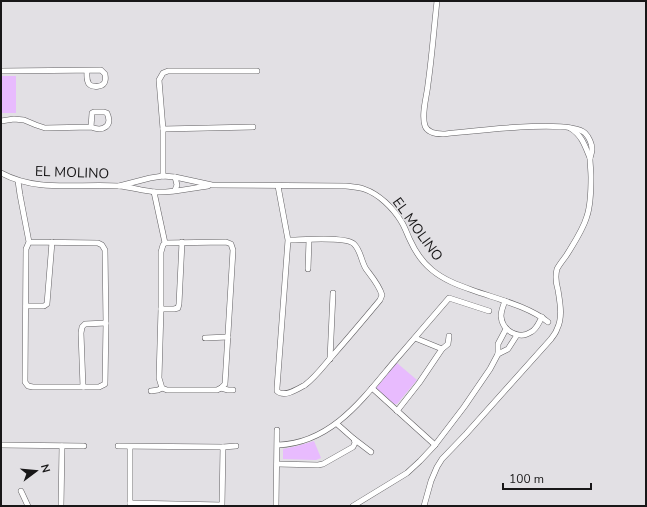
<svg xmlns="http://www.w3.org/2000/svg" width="647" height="507" viewBox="0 0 647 507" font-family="'Nunito Sans',sans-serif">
<rect width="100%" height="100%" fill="#e2e0e4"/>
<g fill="#e8bbfe">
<rect x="1" y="76" width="15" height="37"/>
<polygon points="397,363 417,380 397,404 394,404 376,388"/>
<polygon points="314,441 321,458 316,460 283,459 283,449 297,446"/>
</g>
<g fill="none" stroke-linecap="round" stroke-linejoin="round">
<defs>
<g id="minor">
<path d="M 1,71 L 101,70 L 105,74 C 105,76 106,78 105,81 C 104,87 93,88 89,84 C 86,80 87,75 87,71"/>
<path d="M 1,121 L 14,119 L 24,120 L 36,125 L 45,128 L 91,127 C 103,132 113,126 107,113 L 104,112 L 94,112 L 92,113 L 91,127"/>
<path d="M 570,128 C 582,135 585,146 590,158"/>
<polyline points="163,129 253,127"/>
<path d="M 1,173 C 38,193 79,183 119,186 C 131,187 143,191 156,192 C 173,193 191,188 208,186"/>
<polyline points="163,176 163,129 159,80 163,73 168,71 257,71"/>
<polyline points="18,181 20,195 29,242 26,249 25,382 28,386 33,387 99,387 105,384 106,323 105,250 102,245 98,243 29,242"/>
<path d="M 119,186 L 150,178 L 163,176 L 175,177 L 212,185 L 346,186 C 352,187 359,187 364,189 C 379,194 393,208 401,221 C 405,227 407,234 410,240 C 415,251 422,262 432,270 C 444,280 458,285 472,290 C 497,299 528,306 548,322"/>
<path d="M 278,186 L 288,240 L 277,388 L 277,391 C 284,398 298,389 305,385 C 316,377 325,364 334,354 C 350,336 365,318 380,300 L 382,295 C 379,285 372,277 366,269 C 361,261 361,251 354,244 C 346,236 301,240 288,240"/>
<polyline points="175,190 177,185 175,177"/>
<polyline points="154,192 165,243 163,245 161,252 161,309 159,378 162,388 167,390 217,390 221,388 225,384 233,250 231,244 226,242 165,243"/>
<polyline points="308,269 309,240"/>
<path d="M 505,301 C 503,306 501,311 501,316 C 502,331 519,340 531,332 C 537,329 539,322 542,317"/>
<polyline points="26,306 44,306 47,304 52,242"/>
<polyline points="161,309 174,309 178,308 179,304 182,242"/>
<polyline points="205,338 228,337"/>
<polyline points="442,349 448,344 449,336"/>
<polyline points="498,354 508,349 517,335"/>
<polyline points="330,359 333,293"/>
<polyline points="83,387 81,333 82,327 85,324 106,323"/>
<polyline points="221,388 228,390 233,390"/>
<polyline points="372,388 435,445"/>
<polyline points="151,391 158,390 162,388"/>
<polyline points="397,411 419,383 442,349 415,338"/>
<polyline points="354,439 371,452"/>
<polyline points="1,445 84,446"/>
<path d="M 278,445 C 331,443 362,400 393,363 C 412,341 430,320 449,298 L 489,311"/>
<polyline points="118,446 223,447 236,446"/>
<polyline points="277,464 318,465 323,464 353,447 355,443 354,439 337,424"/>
<polyline points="21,491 28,506"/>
<polyline points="130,503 222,505 223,447"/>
<polyline points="130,505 130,447"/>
<polyline points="61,506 62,446"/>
<polyline points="276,506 277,430"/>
<polyline points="353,506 407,473 420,461 435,445 464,407 490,369 498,354 498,344 506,329"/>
<path d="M 424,506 L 431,481 L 437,467 L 442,459 L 466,434 L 551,339 C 553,336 556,333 557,329 C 563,317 560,303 558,290 C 556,283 555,276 557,269 C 559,265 563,260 566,256 C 574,243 583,230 587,216 C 591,204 591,189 591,177 C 591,171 590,164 590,158 C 591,155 592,152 592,149 C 592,144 589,137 585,133 C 570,118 467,132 443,134 C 436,134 428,133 425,126 C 421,114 427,96 428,84 C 432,56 434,28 437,1"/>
</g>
</defs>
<use href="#minor" stroke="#626063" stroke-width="6"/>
<use href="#minor" stroke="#fff" stroke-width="5"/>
</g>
<g text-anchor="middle" stroke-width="3" stroke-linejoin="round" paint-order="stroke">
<g font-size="14" fill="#181718" stroke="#e2e0e4">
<text transform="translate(72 172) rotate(2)" y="5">EL MOLINO</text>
<text transform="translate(418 229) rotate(54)" y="5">EL MOLINO</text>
</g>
</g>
<rect width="647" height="507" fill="none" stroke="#181718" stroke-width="4"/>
<g transform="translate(36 471) rotate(74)" stroke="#e2e0e4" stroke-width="3" paint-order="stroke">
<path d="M0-3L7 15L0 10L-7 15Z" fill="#181718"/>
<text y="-6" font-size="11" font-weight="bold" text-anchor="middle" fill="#181718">N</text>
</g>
<path d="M503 483v6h88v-6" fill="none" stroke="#181718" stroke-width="2"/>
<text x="509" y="483" font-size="12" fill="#181718" stroke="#e2e0e4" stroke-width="3" paint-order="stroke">100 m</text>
</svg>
